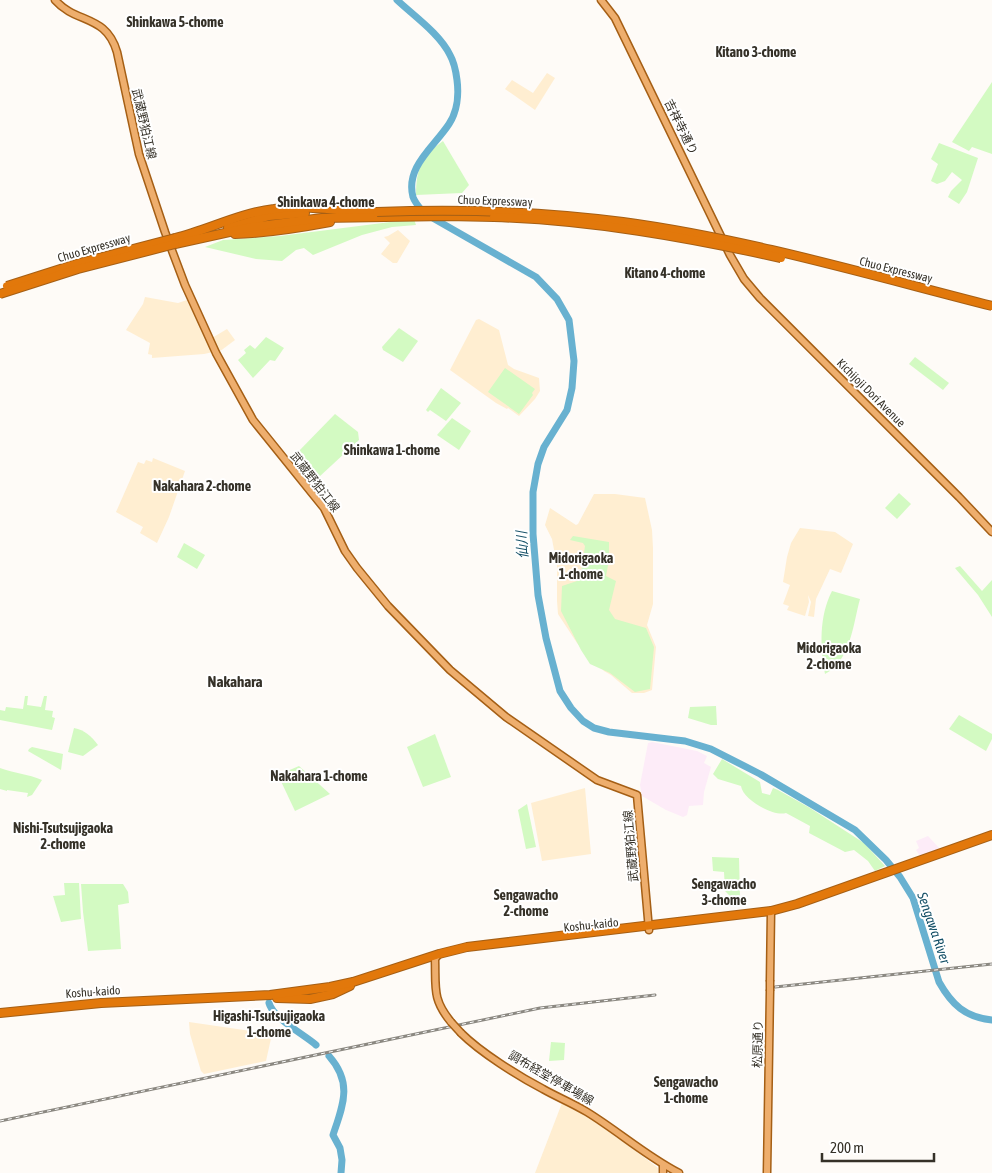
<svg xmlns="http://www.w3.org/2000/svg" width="992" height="1173" viewBox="0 0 992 1173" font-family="'Asap Condensed','Noto Sans JP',sans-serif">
<rect width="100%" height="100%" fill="#fefbf7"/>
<g fill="#fdecf8">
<polygon points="652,742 697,751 707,756 704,763 711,767 704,792 703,805 689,806 687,815 683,817 666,810 642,796 640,785 648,743"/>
<polygon points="928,836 941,850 920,856 916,850 919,848 916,841"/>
</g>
<g fill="#ffeed1">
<polygon points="547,73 555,78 535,110 505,89 512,80 533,93"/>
<polygon points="398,230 410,241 397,263 393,263 381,254 390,243 384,237 388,236"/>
<polygon points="145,297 178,303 187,300 213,352 204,354 152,358 152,355 148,354 150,343 126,330 143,304"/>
<polygon points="479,319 499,330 508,365 514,369 539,378 540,391 535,399 519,416 508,408 507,409 496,403 450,370 476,320"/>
<polygon points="227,329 235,340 219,352 212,338"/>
<polygon points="153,458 185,471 169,517 157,543 140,533 143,527 116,512 138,462 144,464 146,460 152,462"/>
<polygon points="594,494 615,494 645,498 652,530 653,548 653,604 647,625 656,647 652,690 644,693 632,693 611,675 604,671 577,643 558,614 557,601 557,566 552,539 545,525 550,508 576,525 578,524"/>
<polygon points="800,528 835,532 853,544 841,573 830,569 816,599 814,617 808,616 811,602 808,595 809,602 805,616 787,610 789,606 783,604 790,585 783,582 787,557 791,543"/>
<polygon points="585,788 591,854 542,861 531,803"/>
<polygon points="189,1022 272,1034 266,1061 204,1074 201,1071 190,1034"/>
<polygon points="562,1103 590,1118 633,1149 658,1168 658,1173 535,1173"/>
</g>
<g fill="#d3fac2">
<polygon points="992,82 992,154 972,147 969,151 952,142"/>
<path d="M 443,141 L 469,185 L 462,193 L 416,195 C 416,169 421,157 443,141 Z"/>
<polygon points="939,143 978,158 967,192 959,204 948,197 951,191 962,180 952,172 945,181 937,184 931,181 938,164 931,159"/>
<polygon points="414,219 416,225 392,227 362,235 313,255 304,248 296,250 282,261 256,259 205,247 223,240 280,236"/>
<polygon points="399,328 418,341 403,362 383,350 382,347"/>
<polygon points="266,337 284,348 275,361 270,360 253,378 238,360 246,353 244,350 250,345 255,349"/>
<polygon points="915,357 949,383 943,390 909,364"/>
<polygon points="505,368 535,389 532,393 533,395 519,414 488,392"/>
<polygon points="441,388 461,403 446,421 430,410 428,412 426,410"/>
<polygon points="335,414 358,432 359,440 319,477 296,454"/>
<polygon points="452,418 471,431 459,450 437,435"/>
<polygon points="899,493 911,504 897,519 885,508"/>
<polygon points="573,536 609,542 609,560 606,576 616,581 609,610 615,619 646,628 654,647 650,689 635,692 610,673 590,664 581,650 561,611 562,586 580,580 585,546 583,543 570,540"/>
<polygon points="184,543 205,555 197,569 177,557"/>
<polygon points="960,566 982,591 992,580 992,617 978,595 955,568"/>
<path d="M 832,591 L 860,599 C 853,624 851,660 825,674 C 820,647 819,616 832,591 Z"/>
<polygon points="25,696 28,696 27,705 41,707 44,696 47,696 45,710 53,711 52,717 55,718 52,730 0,720 0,710 5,711 6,707 23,709"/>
<polygon points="716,706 717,725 711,725 688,718 690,707"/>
<polygon points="959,715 992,734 992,739 986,751 949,729"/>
<path d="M 74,728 C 85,730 91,736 98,745 L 83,756 L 68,752 Z"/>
<polygon points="435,734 451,777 423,787 407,747"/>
<polygon points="32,747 63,754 61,770 28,751 29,749"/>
<path d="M 722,759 L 760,782 L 762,793 L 770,795 L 773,788 L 778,790 L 810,808 L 864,843 L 885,866 L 875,871 L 868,861 L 854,850 L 845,852 L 809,833 L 810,826 L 786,813 C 774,817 743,800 741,786 L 718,779 L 713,774 Z"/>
<polygon points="299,766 330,794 295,811 278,775"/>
<path d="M 0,768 C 14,773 28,774 42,780 L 32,795 L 27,797 L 28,793 L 7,790 L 7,791 L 0,789 Z"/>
<polygon points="527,804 536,847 526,849 518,810"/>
<polygon points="712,857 739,858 740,898 732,898 725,891 724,872 713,871"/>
<polygon points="64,883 79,883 81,919 61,922 53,896 65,895"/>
<polygon points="81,884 123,884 128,892 129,903 118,905 121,949 88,951 83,912"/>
<polygon points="551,1042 565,1043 564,1060 549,1061"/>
</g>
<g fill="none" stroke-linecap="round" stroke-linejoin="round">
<g stroke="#68b1d0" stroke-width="7">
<path d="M 397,0 C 414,16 440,34 450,55 C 454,62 456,72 457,80 C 459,95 457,112 449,124 C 434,147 405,167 413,197 C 415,203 420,208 424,213 L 536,277 L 557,299 L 569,320 L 574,361 L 572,388 L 567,410 L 544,447 L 538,464 L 533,492 L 533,534 L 538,595 L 546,638 L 560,691 L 571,708 L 583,721 L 594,728 L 609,732 L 685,741 L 711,749 L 760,774 L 855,830 L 886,860 L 900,877 L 913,898 L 939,982 C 952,1005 965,1017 992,1020"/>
<path d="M 269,1003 C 273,1018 303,1034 316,1045"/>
<path d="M 329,1056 C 353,1083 343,1105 333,1135 L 340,1148 L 342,1160 L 341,1173"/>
</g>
<defs>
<g id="major">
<path d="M 55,0 C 76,24 106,14 117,52 L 139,154 L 165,232 L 185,285 L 216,353 L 253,420 L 324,508 L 345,551 L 357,568 L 388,606 L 450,670 L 506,717 L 597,780 L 637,795 L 649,930"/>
<polyline points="601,0 615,18 730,255 744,279 760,298 959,497 992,532"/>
<path d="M 439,954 L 435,959 C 436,988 432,999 451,1022"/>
<polyline points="770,980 771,911"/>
<path d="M 461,1033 C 480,1052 518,1076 543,1089 C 557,1097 572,1103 587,1112 C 618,1131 646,1156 679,1173"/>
<polyline points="663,1173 663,1165"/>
<polyline points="767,1173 770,991"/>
</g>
<g id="highway">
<polyline points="228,228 269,216 305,213"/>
<path d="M 235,234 C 267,233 298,228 330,222"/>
<path d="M 175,238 C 208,230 239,213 274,209 C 308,204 343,213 377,212"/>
<polyline points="175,244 252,227 322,218 447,216 494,217"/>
<polyline points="277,998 310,999 333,994 350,986"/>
<polyline points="0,1013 101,1003 270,995 330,987 353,982 439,954 467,947 771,911 797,904 992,835"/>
</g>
</defs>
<use href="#major" stroke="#a55f15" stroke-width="9"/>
<use href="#highway" stroke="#a55f15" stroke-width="10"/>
<use href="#major" stroke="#eeae6d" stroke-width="6"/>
<use href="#highway" stroke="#e2780b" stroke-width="8"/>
<defs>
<g id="rail">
<polyline points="775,987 992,964"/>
<polyline points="0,1121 540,1008 655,995"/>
</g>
</defs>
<use href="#rail" stroke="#8b8881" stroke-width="3"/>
<use href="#rail" stroke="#fff" stroke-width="1" stroke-dasharray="4" stroke-linecap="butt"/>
<defs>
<g id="major-bridge">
<polyline points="770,991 770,980"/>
<polyline points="451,1022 461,1033"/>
</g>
<g id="highway-bridge">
<path d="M 377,212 C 460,209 541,211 623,222 C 748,239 870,275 992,306"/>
<path d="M 494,217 C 591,220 686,237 781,258"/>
<polyline points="7,286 76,264 175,238"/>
<polyline points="0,294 78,269 175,244"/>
</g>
</defs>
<use href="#major-bridge" stroke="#a55f15" stroke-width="9" stroke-linecap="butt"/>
<use href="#highway-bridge" stroke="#a55f15" stroke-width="10" stroke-linecap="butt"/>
<use href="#major-bridge" stroke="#eeae6d" stroke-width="6"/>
<use href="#highway-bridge" stroke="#e2780b" stroke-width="8"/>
</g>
<g text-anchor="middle" stroke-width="4" stroke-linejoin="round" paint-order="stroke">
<g font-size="12" fill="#353128" stroke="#fff">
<text transform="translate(144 124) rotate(77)" y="4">武蔵野狛江線</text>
<text transform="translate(681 127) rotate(64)" y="4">吉祥寺通り</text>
<text transform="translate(495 201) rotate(2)" y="4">Chuo Expressway</text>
<text transform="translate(94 248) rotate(-16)" y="4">Chuo Expressway</text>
<text transform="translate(896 270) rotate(14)" y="4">Chuo Expressway</text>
<text transform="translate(871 393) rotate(45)" y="4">Kichijoji Dori Avenue</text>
<text transform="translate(315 482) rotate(52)" y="4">武蔵野狛江線</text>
<text transform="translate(631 846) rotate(-95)" y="4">武蔵野狛江線</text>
<text transform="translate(591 925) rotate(-6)" y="4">Koshu-kaido</text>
<text transform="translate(93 992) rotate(-4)" y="4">Koshu-kaido</text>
<text transform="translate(758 1044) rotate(-89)" y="4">松原通り</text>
<text transform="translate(551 1078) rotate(30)" y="4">調布経堂停車場線</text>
</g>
<g font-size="14" font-weight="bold" fill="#353128" stroke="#fff">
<text x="175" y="27">Shinkawa 5-chome</text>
<text x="756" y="57">Kitano 3-chome</text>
<text x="326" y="207">Shinkawa 4-chome</text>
<text x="665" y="278">Kitano 4-chome</text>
<text x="392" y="455">Shinkawa 1-chome</text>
<text x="202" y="491">Nakahara 2-chome</text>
<text x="581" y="563">Midorigaoka<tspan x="581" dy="16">1-chome</tspan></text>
<text x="829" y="653">Midorigaoka<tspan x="829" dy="16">2-chome</tspan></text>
<text x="319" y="781">Nakahara 1-chome</text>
<text x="63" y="833">Nishi-Tsutsujigaoka<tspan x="63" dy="16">2-chome</tspan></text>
<text x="724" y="889">Sengawacho<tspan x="724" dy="16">3-chome</tspan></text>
<text x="526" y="900">Sengawacho<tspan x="526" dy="16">2-chome</tspan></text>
<text x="269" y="1021">Higashi-Tsutsujigaoka<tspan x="269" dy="16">1-chome</tspan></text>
<text x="686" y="1087">Sengawacho<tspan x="686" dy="16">1-chome</tspan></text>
</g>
<g font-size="14" font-style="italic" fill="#155067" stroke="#fff">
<text transform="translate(522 545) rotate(-93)" y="5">仙川</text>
<text transform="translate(934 928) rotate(71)" y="5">Sengawa River</text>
</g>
<g font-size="15" font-weight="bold" fill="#353128" stroke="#fff">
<text x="235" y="687">Nakahara</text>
</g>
</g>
<path d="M822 1153v8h112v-8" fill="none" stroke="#353128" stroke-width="2.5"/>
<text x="830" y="1153" font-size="15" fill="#353128" stroke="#ffffff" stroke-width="4" paint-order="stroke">200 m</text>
</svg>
